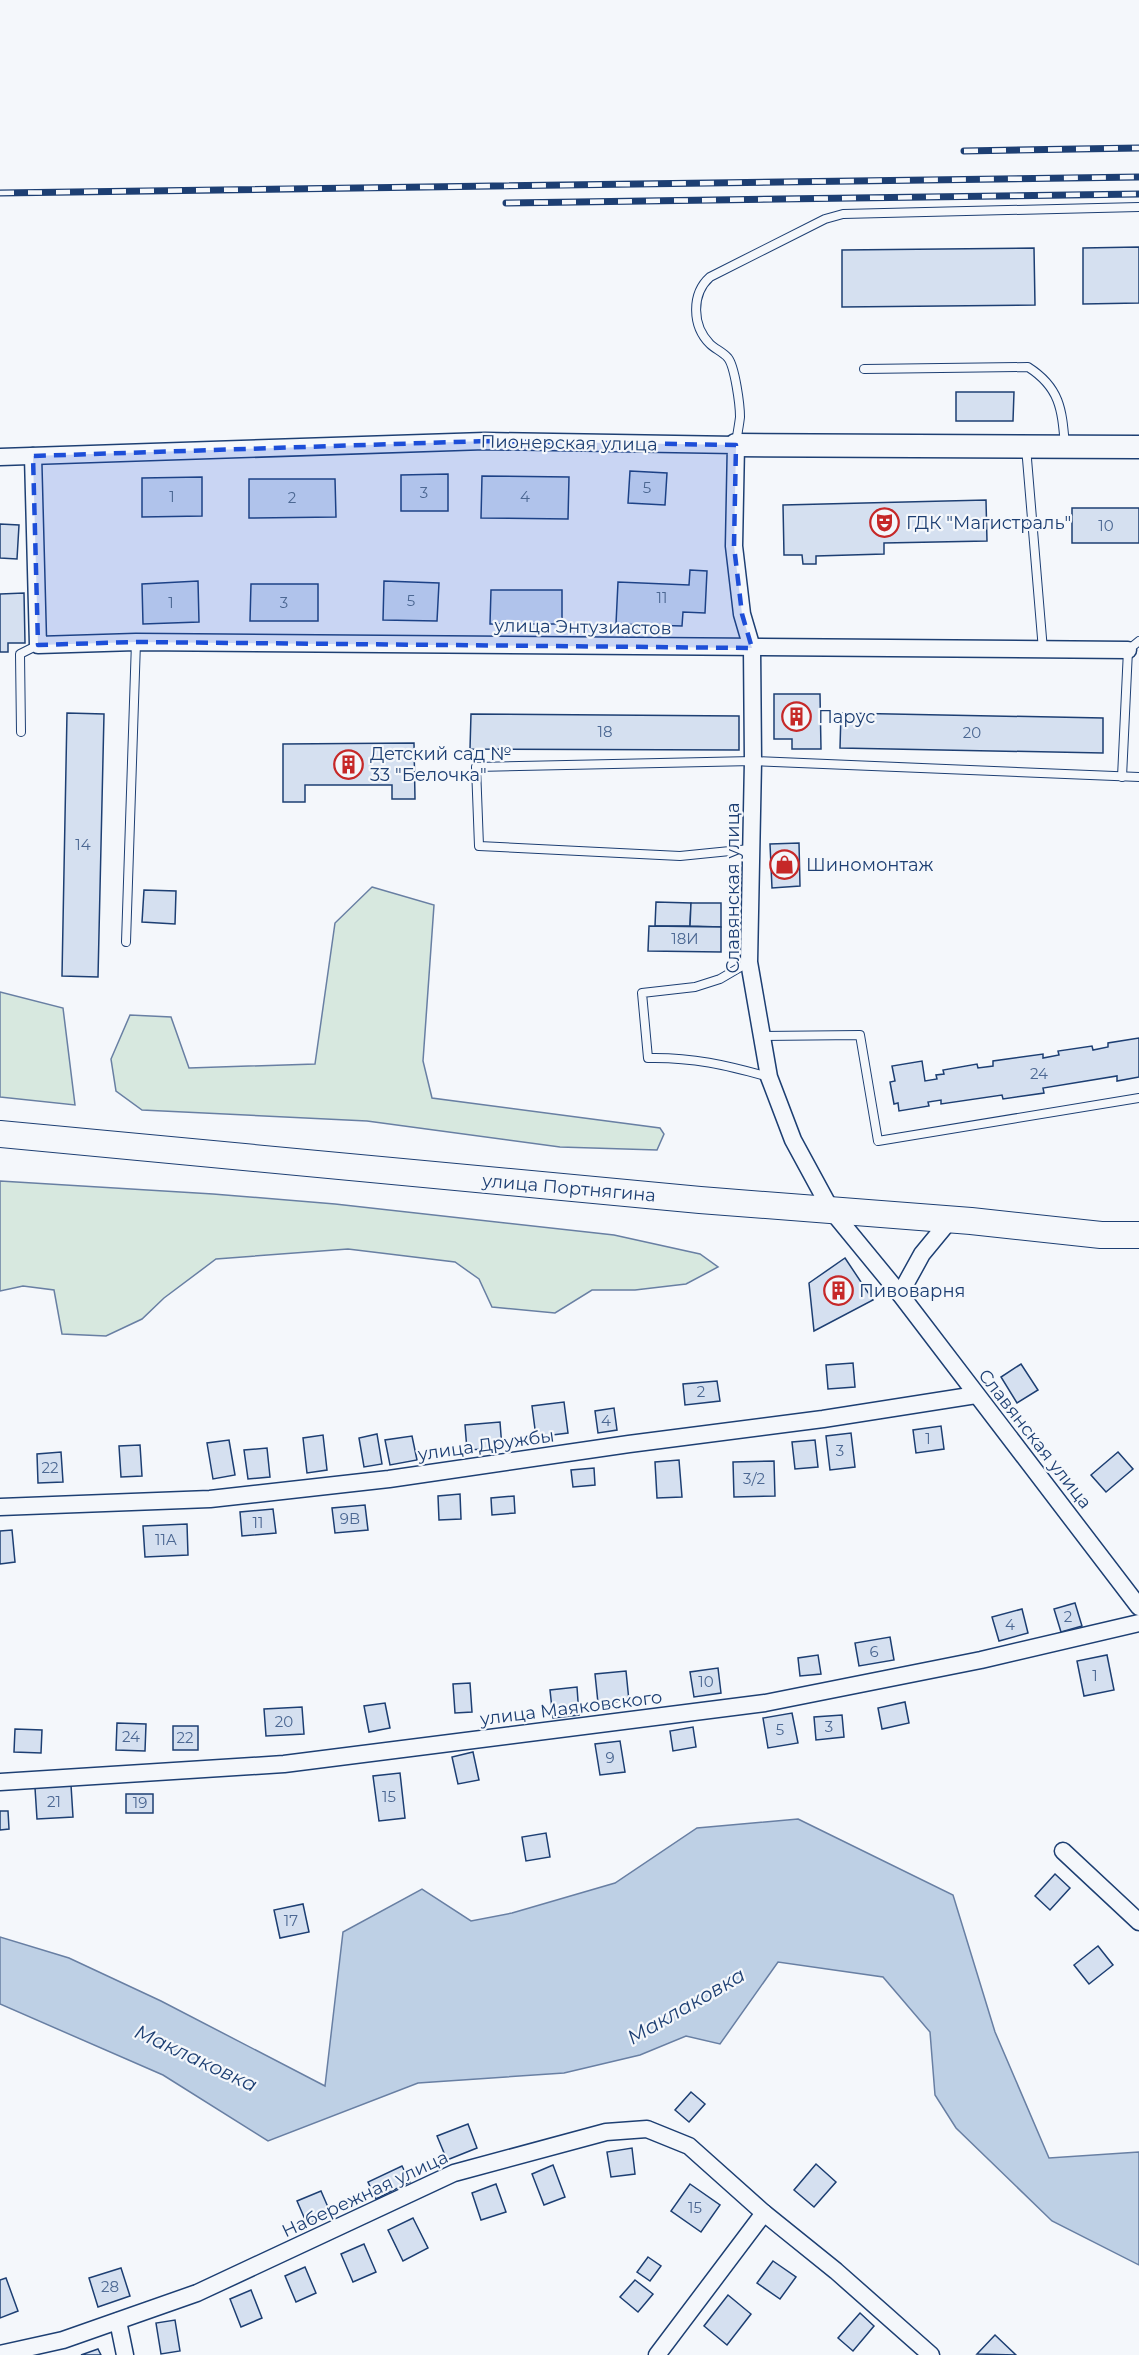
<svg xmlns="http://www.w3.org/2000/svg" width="1139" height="2355" viewBox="0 0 1139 2355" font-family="Montserrat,sans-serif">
<rect width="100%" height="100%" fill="#f4f7fb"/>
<g fill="#d7e8df" stroke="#687fa3" stroke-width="1.5">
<polygon points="372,887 434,905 423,1061 432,1098 660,1128 664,1134 657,1150 560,1147 367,1121 142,1110 116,1091 111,1059 130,1015 171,1017 189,1068 315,1064 335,923"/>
<polygon points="0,992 63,1008 75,1105 0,1097"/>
<polygon points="0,1181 213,1194 335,1204 614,1235 700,1254 718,1267 686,1284 635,1290 592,1290 555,1313 492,1307 479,1279 455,1262 348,1249 216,1259 164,1298 142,1319 106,1336 62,1334 54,1290 23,1286 0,1291"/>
</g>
<polygon fill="#bed0e5" stroke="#687fa3" stroke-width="1.5" points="798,1819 953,1895 995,2032 1049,2158 1139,2152 1139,2265 1052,2221 956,2128 935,2095 930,2032 883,1977 778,1962 720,2044 686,2036 640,2055 564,2073 418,2083 268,2141 163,2075 0,2004 0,1937 69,1958 161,2001 325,2086 343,1932 422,1889 471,1921 512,1913 615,1883 697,1828"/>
<g fill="#d5e0f0" stroke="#1d3f73" stroke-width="1.5">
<polygon points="1139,247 1139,303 1083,304 1083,248"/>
<polygon points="1034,248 1035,305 842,307 842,250"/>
<polygon points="956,392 1014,392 1013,421 956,421"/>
<polygon points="630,471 667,473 665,505 628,503"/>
<polygon points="448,474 448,511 401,511 401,475"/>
<polygon points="482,476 569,477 568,519 481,518"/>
<polygon points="202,477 202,516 142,517 142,478"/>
<polygon points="249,479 335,479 336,517 249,518"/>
<polygon points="986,500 987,541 884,543 884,554 816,556 816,564 803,564 802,555 784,555 783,505"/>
<rect x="1072" y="508" width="67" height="35"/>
<polygon points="0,524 19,525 17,559 0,558"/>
<polygon points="690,570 707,571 705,613 683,612 682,626 616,624 618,582 689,585"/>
<polygon points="198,581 199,622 143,624 142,584"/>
<polygon points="384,581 439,583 437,621 383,620"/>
<polygon points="251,584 318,584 318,621 250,621"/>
<polygon points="491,590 562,590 562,624 490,624"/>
<polygon points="24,593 25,643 8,643 8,652 0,652 0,594"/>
<polygon points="774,694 820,694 821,749 792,749 792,739 774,739"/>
<polygon points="67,713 104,714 98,977 62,976"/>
<polygon points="841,713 1103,718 1103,753 840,748"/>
<polygon points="471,714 739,716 739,750 470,749"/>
<polygon points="414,743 415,799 392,799 392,785 305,785 305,802 283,802 283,744"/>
<polygon points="799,843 800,886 772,888 770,844"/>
<polygon points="144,890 176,891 175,924 142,922"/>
<polygon points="656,902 691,903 690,926 655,926"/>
<polygon points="691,903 721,903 721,927 690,926"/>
<polygon points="649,926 721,927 721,952 648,951"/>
<polygon points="1139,1038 1139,1077 1117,1081 1117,1076 1043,1088 1044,1093 1003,1099 1002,1095 941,1104 941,1100 928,1102 929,1106 899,1111 898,1103 894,1104 890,1082 895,1081 892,1066 922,1061 925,1081 937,1079 936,1075 944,1074 943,1070 977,1064 978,1068 993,1066 993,1061 1043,1054 1043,1058 1059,1055 1058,1051 1092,1046 1093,1050 1108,1047 1108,1043"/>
<polygon points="845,1258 873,1300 814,1331 809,1283"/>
<polygon points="853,1363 855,1387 828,1389 826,1365"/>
<polygon points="1021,1364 1038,1390 1017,1403 1001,1377"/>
<polygon points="717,1381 720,1401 685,1405 683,1384"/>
<polygon points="564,1402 568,1433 536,1437 532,1406"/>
<polygon points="614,1408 617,1430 598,1433 595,1411"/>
<polygon points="500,1422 502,1448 467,1450 465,1425"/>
<polygon points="941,1426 944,1449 916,1453 913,1430"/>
<polygon points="851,1433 855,1467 830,1470 826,1436"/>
<polygon points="377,1434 382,1464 364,1467 359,1438"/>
<polygon points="323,1435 327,1470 307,1473 303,1438"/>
<polygon points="412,1436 417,1460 390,1465 385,1440"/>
<polygon points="229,1440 235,1475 213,1479 207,1443"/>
<polygon points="815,1440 818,1467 795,1469 792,1442"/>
<polygon points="140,1445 142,1476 121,1477 119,1446"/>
<polygon points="267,1448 270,1477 248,1479 244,1450"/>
<polygon points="61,1452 63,1482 38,1483 37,1454"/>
<polygon points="1118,1452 1133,1469 1106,1492 1091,1475"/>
<polygon points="679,1460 682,1497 657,1498 655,1462"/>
<polygon points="774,1461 775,1496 734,1497 733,1462"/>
<polygon points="594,1468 595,1485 573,1487 571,1470"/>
<polygon points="460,1494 461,1519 439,1520 438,1496"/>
<polygon points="514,1496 515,1513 492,1515 491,1498"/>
<polygon points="365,1505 368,1530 335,1533 332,1508"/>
<polygon points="273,1509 276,1533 242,1536 240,1512"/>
<polygon points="187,1524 188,1555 145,1557 143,1526"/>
<polygon points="12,1530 15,1562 0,1564 0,1531"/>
<polygon points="1075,1603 1082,1626 1061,1632 1054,1609"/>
<polygon points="1022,1609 1028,1633 999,1641 992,1617"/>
<polygon points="890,1637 894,1660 859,1666 855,1643"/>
<polygon points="818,1655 821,1674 800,1676 798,1658"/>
<polygon points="1107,1655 1114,1690 1084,1696 1077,1661"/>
<polygon points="718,1668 721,1693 694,1697 690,1672"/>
<polygon points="626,1671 629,1701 598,1703 595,1674"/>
<polygon points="470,1683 472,1712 455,1713 453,1684"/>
<polygon points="577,1687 579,1715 553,1718 550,1690"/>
<polygon points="905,1702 909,1723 882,1729 878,1708"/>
<polygon points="385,1703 390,1728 369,1732 364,1706"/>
<polygon points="302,1707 304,1734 266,1736 264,1709"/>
<polygon points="792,1713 798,1743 768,1748 763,1718"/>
<polygon points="842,1715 844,1737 816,1740 814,1717"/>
<polygon points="117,1723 146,1724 145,1751 116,1750"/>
<rect x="173" y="1726" width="25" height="24"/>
<polygon points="693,1727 696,1747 673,1751 670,1731"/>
<polygon points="15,1729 42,1730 41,1753 14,1752"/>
<polygon points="620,1741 625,1772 600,1775 595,1744"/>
<polygon points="473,1752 479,1780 458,1784 452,1757"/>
<polygon points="400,1773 405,1818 379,1821 373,1776"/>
<polygon points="71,1785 73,1817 37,1819 35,1788"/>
<rect x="126" y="1794" width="27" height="19"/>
<polygon points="0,1811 8,1811 9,1829 0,1830"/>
<polygon points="546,1833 550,1857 526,1861 522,1837"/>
<polygon points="1055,1874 1070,1888 1050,1910 1035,1896"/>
<polygon points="303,1904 309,1932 280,1938 274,1910"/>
<polygon points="1098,1946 1113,1965 1089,1984 1074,1965"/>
<polygon points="691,2092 705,2104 689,2122 675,2110"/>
<polygon points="468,2124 477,2148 447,2160 437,2136"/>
<polygon points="632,2148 635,2174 611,2177 607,2152"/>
<polygon points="816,2164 836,2182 814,2207 794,2190"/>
<polygon points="553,2165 565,2197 544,2205 532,2174"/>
<polygon points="402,2166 410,2182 376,2199 368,2182"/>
<polygon points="496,2184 506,2212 481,2220 472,2193"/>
<polygon points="690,2184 720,2205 701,2232 671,2211"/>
<polygon points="321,2191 331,2214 307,2224 297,2201"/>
<polygon points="413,2218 428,2248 403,2261 388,2230"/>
<polygon points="364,2244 376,2272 353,2282 341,2254"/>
<polygon points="648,2257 661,2266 650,2281 637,2272"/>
<polygon points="773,2261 796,2277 780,2299 757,2283"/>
<polygon points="305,2267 316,2293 296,2302 285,2276"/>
<polygon points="121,2268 130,2296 98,2307 89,2278"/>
<polygon points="6,2278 18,2311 0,2318 0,2280"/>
<polygon points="635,2280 653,2294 638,2312 620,2297"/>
<polygon points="251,2290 262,2318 241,2327 230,2299"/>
<polygon points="728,2295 751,2314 727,2345 704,2326"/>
<polygon points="860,2313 874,2326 853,2351 838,2338"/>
<polygon points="175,2320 180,2351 161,2354 156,2323"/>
<polygon points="995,2335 1016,2355 977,2354"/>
<polygon points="98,2349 101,2355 81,2355"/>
</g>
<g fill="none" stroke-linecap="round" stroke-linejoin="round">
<defs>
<g id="lane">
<path d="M 864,369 L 1028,367 C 1061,388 1062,411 1065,446"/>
<path d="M 736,444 C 737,435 739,426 740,417 C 740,405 735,367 728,358 C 723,352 715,349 710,344 C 692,326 691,294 710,277 L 825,219 L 843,214 L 1139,207"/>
<polyline points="1026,447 1043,650"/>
<polyline points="21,732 20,654 38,645"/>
<polyline points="1122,777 1128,650 1139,641"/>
<polyline points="750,849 680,856 479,846 476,767 753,761 1139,777"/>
<polyline points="126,942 136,642"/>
<path d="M 749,962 L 720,979 L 695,987 L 642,993 L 648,1058 C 692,1057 726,1065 769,1077"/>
<polyline points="762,1036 860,1035 878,1141 1139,1098"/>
</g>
<g id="street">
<polyline points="33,456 38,645 136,642 1128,650"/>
<polyline points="0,457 485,441 736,445 734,546 742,614 752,648 753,761 749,962 769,1077 793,1140 831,1210 900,1294 1139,1607"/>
<polyline points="900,1294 922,1254 950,1220"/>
<polyline points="0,1507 210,1499 389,1479 629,1444 823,1419 976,1395"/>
<polyline points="0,1782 284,1764 765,1703 981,1660 1139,1623"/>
<polyline points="1063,1851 1139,1922"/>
<polyline points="118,2321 125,2355"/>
<polyline points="0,2354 63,2340 197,2293 454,2173 606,2132 647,2129 689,2146 764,2213 836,2271 931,2355"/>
<polyline points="657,2355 764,2213"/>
</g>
<polyline id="secondary" points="736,445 1139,447"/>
<polyline id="primary" points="0,1134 700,1200 971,1221 1101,1235 1139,1235"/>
</defs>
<use href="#lane" stroke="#1d3f73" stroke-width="10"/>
<use href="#street" stroke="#1d3f73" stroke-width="19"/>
<use href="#secondary" stroke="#1d3f73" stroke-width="25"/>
<use href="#primary" stroke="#1d3f73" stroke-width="28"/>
<use href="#lane" stroke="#f4f7fb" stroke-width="8"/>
<use href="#street" stroke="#f4f7fb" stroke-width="16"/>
<use href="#secondary" stroke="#f4f7fb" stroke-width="22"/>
<use href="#primary" stroke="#f4f7fb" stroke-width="26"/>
<defs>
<g id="rail">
<polyline points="964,151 1139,148"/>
<polyline points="0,193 1139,177"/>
<polyline points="506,203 1139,194"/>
</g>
</defs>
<use href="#rail" stroke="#1d3f73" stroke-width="7"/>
<use href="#rail" stroke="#f4f7fb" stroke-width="4.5" stroke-dasharray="14" stroke-linecap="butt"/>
</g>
<path fill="#1d4ed8" fill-opacity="0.2" stroke="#1d4ed8" stroke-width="4.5" stroke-dasharray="12 8" stroke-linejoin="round" d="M 485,441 L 736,445 L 734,546 L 742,614 L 752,648 L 136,642 L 38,645 L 33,456 Z"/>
<defs>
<symbol id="theatre-ring" viewBox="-11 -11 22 22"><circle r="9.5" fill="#f4f7fb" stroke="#c62828" stroke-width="1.5"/><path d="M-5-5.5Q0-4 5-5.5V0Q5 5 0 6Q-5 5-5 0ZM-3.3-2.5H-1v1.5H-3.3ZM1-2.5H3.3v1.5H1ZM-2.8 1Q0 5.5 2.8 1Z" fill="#c62828"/></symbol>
<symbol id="building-ring" viewBox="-11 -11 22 22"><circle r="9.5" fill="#f4f7fb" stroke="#c62828" stroke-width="1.5"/><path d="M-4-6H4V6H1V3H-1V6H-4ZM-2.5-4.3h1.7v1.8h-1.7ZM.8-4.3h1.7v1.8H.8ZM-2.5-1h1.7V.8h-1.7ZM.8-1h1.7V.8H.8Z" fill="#c62828"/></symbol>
<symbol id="shop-ring" viewBox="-11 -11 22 22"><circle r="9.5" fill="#f4f7fb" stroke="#c62828" stroke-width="1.5"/><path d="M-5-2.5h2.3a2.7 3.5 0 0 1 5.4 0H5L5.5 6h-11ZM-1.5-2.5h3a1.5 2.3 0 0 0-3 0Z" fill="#c62828"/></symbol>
</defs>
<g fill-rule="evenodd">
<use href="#theatre-ring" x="868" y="506" width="33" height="33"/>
<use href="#building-ring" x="780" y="700" width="33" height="33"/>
<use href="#building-ring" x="332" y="748" width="33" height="33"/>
<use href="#shop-ring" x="768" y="848" width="33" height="33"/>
<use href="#building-ring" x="822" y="1274" width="33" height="33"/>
</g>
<g text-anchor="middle" stroke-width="4.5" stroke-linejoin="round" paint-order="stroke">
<g font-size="15" fill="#4b6792">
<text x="647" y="493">5</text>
<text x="424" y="498">3</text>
<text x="172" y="502">1</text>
<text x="525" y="502">4</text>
<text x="292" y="503">2</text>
<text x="1106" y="531">10</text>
<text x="662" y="603">11</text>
<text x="411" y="606">5</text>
<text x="171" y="608">1</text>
<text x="284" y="608">3</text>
<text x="605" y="737">18</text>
<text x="972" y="738">20</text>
<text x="83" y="850">14</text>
<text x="685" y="944">18И</text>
<text x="1039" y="1079">24</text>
<text x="701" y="1397">2</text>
<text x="606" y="1426">4</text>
<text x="928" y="1444">1</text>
<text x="840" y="1456">3</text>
<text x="50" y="1473">22</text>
<text x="754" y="1484">3/2</text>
<text x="350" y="1524">9В</text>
<text x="258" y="1528">11</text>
<text x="166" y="1545">11А</text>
<text x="1068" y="1622">2</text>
<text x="1010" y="1630">4</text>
<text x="874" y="1657">6</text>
<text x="1095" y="1681">1</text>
<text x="706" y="1687">10</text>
<text x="284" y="1727">20</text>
<text x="829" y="1732">3</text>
<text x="780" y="1735">5</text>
<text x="131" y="1742">24</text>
<text x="185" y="1743">22</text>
<text x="610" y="1763">9</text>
<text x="389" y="1802">15</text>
<text x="54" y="1807">21</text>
<text x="140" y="1808">19</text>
<text x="291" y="1926">17</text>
<text x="695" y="2213">15</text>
<text x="110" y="2292">28</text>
</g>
<g font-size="18" fill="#1d3f73" stroke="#f4f7fb">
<text transform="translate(569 443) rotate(1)" y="6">Пионерская улица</text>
<text transform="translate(583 627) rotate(1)" y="6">улица Энтузиастов</text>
<text transform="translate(733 888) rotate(-90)" y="6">Славянская улица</text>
<text transform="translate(569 1188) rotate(5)" y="6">улица Портнягина</text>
<text transform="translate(1035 1439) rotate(52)" y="6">Славянская улица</text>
<text transform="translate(486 1445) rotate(-8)" y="6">улица Дружбы</text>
<text transform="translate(571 1708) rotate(-7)" y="6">улица Маяковского</text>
<text transform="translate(365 2194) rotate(-25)" y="6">Набережная улица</text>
</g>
<g font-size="18" fill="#1d3f73" stroke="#f4f7fb" text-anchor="start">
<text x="906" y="529">ГДК "Магистраль"</text>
<text x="818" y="723">Парус</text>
<text x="370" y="760">Детский сад №<tspan x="370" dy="21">33 "Белочка"</tspan></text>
<text x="806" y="871">Шиномонтаж</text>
<text x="859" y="1297">Пивоварня</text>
</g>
<g font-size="20" font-style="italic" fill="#1d3f73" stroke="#f4f7fb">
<text transform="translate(686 2006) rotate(-30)" y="7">Маклаковка</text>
<text transform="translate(196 2058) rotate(25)" y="7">Маклаковка</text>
</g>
</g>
</svg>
